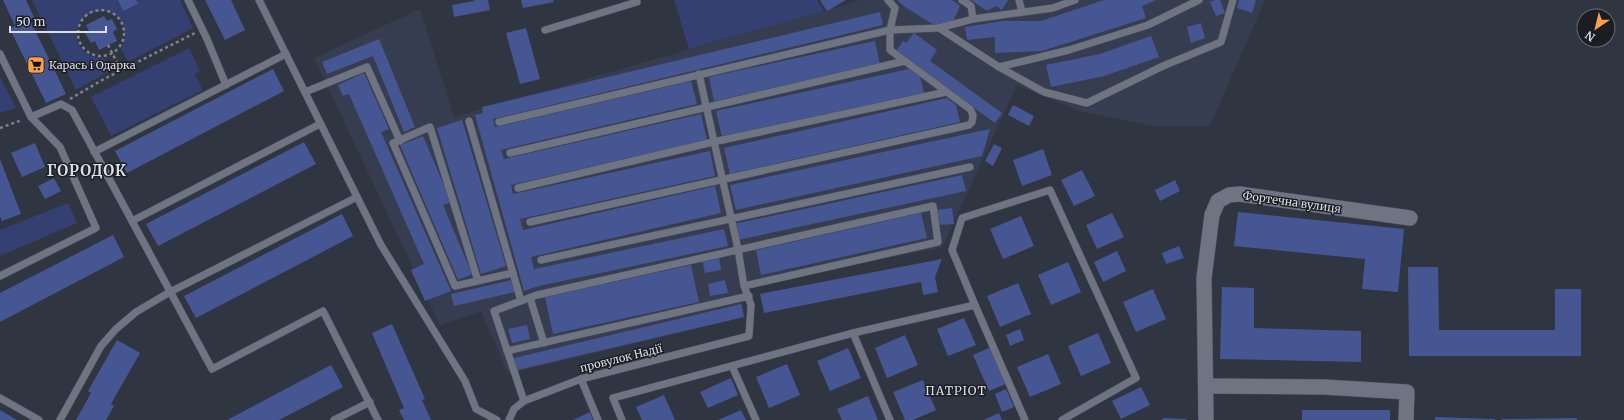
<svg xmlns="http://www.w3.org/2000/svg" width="1624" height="420" viewBox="0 0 1624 420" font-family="Merriweather,serif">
<rect width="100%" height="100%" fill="#303542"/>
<polygon fill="#373d50" points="861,0 1265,0 1210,126 1153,126 1079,111 1017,85 942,248 739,285 745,317 508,374 481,311 440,325 314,58 420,9 454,117"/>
<g fill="#334071">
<path d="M 32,0 L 118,0 L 123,11 L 138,4 L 136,0 L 180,0 L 193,28 L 128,62 L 121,49 C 139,8 86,0 77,28 C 76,34 77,40 80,46 C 85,55 94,58 104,58 L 110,71 L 76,90 Z"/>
<polygon points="674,0 817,0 824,11 689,49"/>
<polygon points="189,48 200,71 194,74 203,90 111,136 91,97"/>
<polygon points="0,77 16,108 0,113"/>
<polygon points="68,203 77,223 0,256 0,230"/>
</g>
<g fill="#465693">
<polygon points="3,0 26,0 34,17 30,20 66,94 46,103 10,29 15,26"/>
<polygon points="118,0 136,0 138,4 123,11"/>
<polygon points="205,0 231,0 245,30 225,40"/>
<polygon points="474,0 488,0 490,10 454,17 452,5 474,1"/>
<polygon points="521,0 553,0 554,2 523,8"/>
<polygon points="820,0 846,0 827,11"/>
<polygon points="897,0 952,0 960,6 953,22 934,25 905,7"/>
<polygon points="971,0 1008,0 1002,10 996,6 987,11"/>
<polygon points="1104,0 1156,0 1142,6 1146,18 1042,51 995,53 995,37 967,40 965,27 1003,21 1041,21"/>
<polygon points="1216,0 1220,0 1225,13 1216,16 1210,2"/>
<polygon points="1239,0 1256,0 1252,13 1237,8"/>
<polygon points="880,12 883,25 493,119 495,127 691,81 697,104 501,150 504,159 701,114 707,140 511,185 513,194 710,151 715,176 520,219 523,230 715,186 721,213 531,257 534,269 724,229 728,246 539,286 524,291 475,115 483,113 482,107"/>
<polygon points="104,16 107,21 112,19 117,29 113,32 117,41 99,50 95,41 91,43 85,33 89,31 86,25"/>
<polygon points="1201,23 1205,38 1191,43 1187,27"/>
<polygon points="526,28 540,79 520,84 506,33"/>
<polygon points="914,33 937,50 930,61 1002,113 995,123 896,51 903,41 906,43"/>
<polygon points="1151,36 1159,57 1104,76 1051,87 1046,65 1100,54"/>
<polygon points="379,39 415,127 404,132 373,56 327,74 322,62"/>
<polygon points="875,41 880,65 714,101 709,77"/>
<polygon points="273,69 284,91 127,173 115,151"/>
<polygon points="909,69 920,77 924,93 722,137 716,111"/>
<polygon points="364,73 389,129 381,132 451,291 425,301 411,270 424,264 349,94 343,96 338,85"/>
<polygon points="947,98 956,105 960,122 730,174 724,148"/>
<polygon points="1013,105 1034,116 1029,126 1008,115"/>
<polygon points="462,120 506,266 481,274 437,128"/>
<polygon points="990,129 982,156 736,210 730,185"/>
<polygon points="423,136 451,202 443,205 472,274 458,280 400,145"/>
<polygon points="304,142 316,164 158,246 146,224"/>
<polygon points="35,143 45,167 22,177 11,153"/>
<polygon points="994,144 1002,148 993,166 985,161"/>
<polygon points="1043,149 1052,175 1022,186 1013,160"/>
<polygon points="0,159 21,214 2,221 0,216"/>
<polygon points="1082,170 1095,196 1074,206 1061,180"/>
<polygon points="962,175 966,191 738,240 734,224"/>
<polygon points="54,178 61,191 45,199 38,186"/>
<polygon points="1175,180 1180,191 1160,201 1155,190"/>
<polygon points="952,208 954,224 938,225 936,210"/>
<polygon points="1238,212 1404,229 1398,292 1362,289 1365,259 1234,246"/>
<polygon points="921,213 927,238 761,275 756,250"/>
<polygon points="1112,213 1124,237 1097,249 1086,225"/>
<polygon points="342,214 353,236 196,318 184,296"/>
<polygon points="1021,216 1034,246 1003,259 990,229"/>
<polygon points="113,235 124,257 0,322 0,293"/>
<polygon points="1179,246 1184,258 1166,264 1162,253"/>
<polygon points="1117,251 1126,271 1103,282 1094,262"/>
<polygon points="719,257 721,270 705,273 702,260"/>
<polygon points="942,259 935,277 938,292 923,295 921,282 764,313 760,294"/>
<polygon points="1068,262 1081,292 1051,305 1038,275"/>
<polygon points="691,265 699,302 553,334 545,297"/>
<polygon points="1408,267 1438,267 1439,330 1555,330 1555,289 1581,289 1581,356 1409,356"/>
<polygon points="512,280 515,292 454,306 451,294"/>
<polygon points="725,280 728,293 710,296 708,284"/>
<polygon points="1018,283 1031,314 1000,327 987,296"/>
<polygon points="1222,287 1254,288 1254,328 1361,331 1361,362 1220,359"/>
<polygon points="1153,289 1166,319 1136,332 1123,302"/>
<polygon points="741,304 744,317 517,370 514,358"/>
<polygon points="964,318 976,345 948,356 937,329"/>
<polygon points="392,324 425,399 422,400 431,420 404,420 399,410 404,408 372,333"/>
<polygon points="527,325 530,339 512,343 508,329"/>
<polygon points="1020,329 1024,340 1010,346 1006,335"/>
<polygon points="1098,333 1111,363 1081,376 1068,346"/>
<polygon points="905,335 918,365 887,378 875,348"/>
<polygon points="117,340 140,353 111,404 114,406 106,420 76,420 91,393 88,391"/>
<polygon points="991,347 1006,384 989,391 973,355"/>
<polygon points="848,348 861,378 830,391 817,361"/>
<polygon points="1048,354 1061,384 1030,397 1017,367"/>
<polygon points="787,364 800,395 769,408 756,377"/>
<polygon points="331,365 343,387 279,420 227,420"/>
<polygon points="731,378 738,395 708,408 700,392"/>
<polygon points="923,380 936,410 913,420 905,420 893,392"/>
<polygon points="1141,387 1150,405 1121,419 1112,401"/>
<polygon points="1006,389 1014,407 1002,412 995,394"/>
<polygon points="664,395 675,420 642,420 636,407"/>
<polygon points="868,396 878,420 842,420 837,409"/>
<polygon points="0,410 17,420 0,420"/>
<polygon points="741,410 746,420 718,420"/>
<rect x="1302" y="410" width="88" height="10"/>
<polygon points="590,412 593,420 573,420"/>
<polygon points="999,413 1002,420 984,420"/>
<polygon points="1435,417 1495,419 1495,420 1435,420"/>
<polygon points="1163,418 1186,419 1186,420 1162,420"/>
<polygon points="1577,418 1577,420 1502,420 1502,419"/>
</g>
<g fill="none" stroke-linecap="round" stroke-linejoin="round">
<defs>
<g id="lane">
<polyline points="188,0 207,39 226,85"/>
<polyline points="259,0 381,245 465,381 476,409 497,420"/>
<polyline points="962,0 971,6 973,19"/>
<polyline points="1019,0 1022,12"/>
<polyline points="939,28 999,67 1044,92 1087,103 1163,66 1221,42 1233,0"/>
<polyline points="545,30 637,2 636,0"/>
<polyline points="0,54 31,117 60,147 96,228 0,276"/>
<polyline points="999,67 1069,50 1148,25 1199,0"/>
<polyline points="305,92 367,67 400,141"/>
<polyline points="31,117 61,104 72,110 212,369 323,311 378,420"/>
<polyline points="469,121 521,301"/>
<polyline points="499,122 890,30 939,28 973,19 1053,8 1075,0"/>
<polyline points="94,152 286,54"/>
<polyline points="510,153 905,61"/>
<polyline points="518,188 713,142 946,92"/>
<polyline points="132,221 320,124"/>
<polyline points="530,222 969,125 972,122 973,115 970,109 890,50 890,30 895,8 888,0"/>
<polyline points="541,260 970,167"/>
<polyline points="478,281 430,127 393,143 455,286 513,273"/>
<polyline points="530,298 544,343"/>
<polyline points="853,333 890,420"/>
<polyline points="507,351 749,296"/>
<polyline points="732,366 756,420"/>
<polyline points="581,379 598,420"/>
<polyline points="0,398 39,420"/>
<polyline points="524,401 494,311 537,295 933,206 938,242 744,286"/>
<polyline points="60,420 101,346 116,329 136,312 170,292 357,197"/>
<polyline points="334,420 370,402"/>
<polyline points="509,420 514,409 524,401 581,379 749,336 751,305 744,286 738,249 699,74"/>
<polyline points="622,420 613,398 853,333 975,305"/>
<polyline points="1025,420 975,305 952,250 962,218 1050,190 1136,378 1062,420"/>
</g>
<g id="street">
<polyline points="1206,386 1324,387 1407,392 1406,420"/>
<polyline points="1206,420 1204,278 1212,215 1218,201 1229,195 1239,194 1410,218"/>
</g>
</defs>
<use href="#lane" stroke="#4f535e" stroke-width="8"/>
<use href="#street" stroke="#4f535e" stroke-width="16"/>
<g stroke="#7e828e" stroke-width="2.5" stroke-dasharray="3 3" stroke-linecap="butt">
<circle cx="101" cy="33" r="23"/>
<polyline points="108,45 121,70"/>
<polyline points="70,99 104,79 195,33"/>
<polyline points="0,128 22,120"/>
</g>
<use href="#lane" stroke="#6f7483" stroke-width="7"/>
<use href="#street" stroke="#6f7483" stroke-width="15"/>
</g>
<defs>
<symbol id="supermarket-square" viewBox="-11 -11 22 22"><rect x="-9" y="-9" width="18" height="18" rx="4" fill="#f9a04c" stroke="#1b1d23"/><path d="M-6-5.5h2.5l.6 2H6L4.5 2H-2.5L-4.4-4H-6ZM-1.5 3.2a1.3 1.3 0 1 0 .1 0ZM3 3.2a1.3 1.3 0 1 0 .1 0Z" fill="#111"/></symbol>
</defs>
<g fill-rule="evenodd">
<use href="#supermarket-square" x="26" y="55" width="20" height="20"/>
</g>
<g text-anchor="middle" stroke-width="3" stroke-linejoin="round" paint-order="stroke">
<g font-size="11" fill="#dcdfe8" stroke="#1b1d23" text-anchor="start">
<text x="49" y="69">Карась і Одарка</text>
</g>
<g font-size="11" fill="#dcdfe8" stroke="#1b1d23">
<text transform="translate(1292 202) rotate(8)" y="4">Фортечна вулиця</text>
<text transform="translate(621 358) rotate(-14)" y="4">провулок Надії</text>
</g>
<g font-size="12" letter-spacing="1" fill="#dcdfe8" stroke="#1b1d23">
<text x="956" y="395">ПАТРІОТ</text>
</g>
<g font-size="15" font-weight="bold" letter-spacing="1" fill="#dcdfe8" stroke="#1b1d23">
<text x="87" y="176">ГОРОДОК</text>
</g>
</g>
<g transform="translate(1596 28) rotate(215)"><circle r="19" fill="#1b1d23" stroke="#686b72"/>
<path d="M0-3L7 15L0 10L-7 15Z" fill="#f9a04c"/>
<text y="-6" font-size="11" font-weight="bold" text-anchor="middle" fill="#dcdfe8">N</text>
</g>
<path d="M10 26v6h96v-6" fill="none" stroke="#dcdfe8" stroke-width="2"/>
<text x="16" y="26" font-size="12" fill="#dcdfe8" stroke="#1b1d23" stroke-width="3" paint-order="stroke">50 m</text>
</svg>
